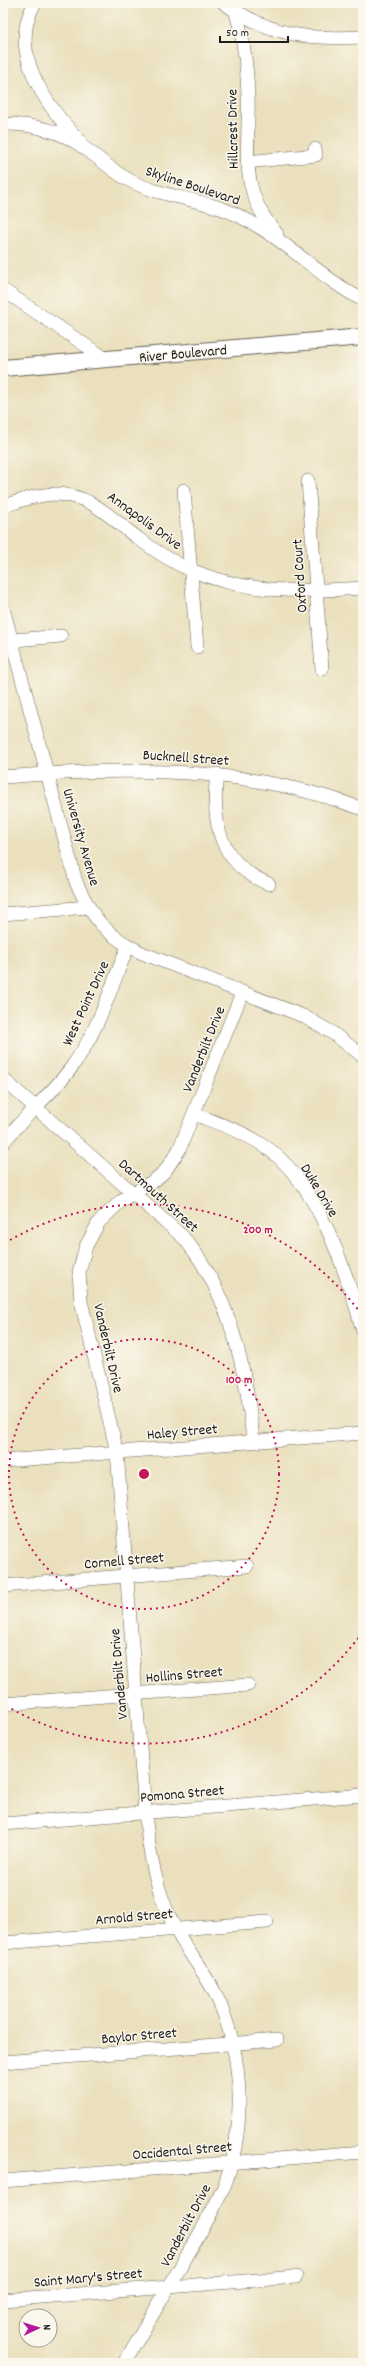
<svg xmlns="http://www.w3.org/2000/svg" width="366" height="2366" viewBox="0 0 366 2366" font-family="Dekko,sans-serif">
<rect width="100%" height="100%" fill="#fbf7ec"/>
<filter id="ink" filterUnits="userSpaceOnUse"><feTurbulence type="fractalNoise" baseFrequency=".025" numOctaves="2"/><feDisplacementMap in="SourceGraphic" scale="8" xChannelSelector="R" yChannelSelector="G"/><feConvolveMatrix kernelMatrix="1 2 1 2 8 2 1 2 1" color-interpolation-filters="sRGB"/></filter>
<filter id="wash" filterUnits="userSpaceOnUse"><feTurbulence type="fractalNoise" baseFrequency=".012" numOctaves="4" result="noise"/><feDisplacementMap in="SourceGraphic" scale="16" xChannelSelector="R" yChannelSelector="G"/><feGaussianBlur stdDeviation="0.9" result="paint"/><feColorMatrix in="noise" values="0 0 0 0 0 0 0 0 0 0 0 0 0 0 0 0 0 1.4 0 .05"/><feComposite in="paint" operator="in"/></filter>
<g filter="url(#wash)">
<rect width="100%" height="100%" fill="#eae0bd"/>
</g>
<g filter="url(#ink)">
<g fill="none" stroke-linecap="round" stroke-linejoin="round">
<defs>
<g id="minor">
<path d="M 35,3 C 6,51 47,107 80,141"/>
<path d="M 224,3 C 270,36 308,40 363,37"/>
<path d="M 233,3 C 243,33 247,64 248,96 C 250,149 237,189 277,234"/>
<path d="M 3,124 C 31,124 60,130 83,147 C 98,157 111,170 127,179 C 163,199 205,198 241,217 C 286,239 319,277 363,300"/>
<polyline points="247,162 316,155 315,149"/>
<polyline points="3,290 106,359"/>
<polyline points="308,481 322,669"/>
<polyline points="184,490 197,647"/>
<path d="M 3,506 C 20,501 38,494 56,494 C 93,495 111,519 139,539 C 155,551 172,562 191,570 C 247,594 303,592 363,588"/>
<path d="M 3,608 L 76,882 C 93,919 105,935 142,953 L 303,1016 L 331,1032 L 363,1056"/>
<polyline points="3,641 61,636"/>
<path d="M 217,774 C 211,822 219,864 269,884"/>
<path d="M 3,777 C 125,767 246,765 363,809"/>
<polyline points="3,914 88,907"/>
<path d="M 3,1079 L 183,1237 C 230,1292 247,1371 253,1441"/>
<path d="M 194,1114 C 217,1123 242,1131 263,1145 C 318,1181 346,1271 363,1331"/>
<path d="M 3,1143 C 24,1116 51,1095 71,1068 C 98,1032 111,987 128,946"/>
<polyline points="3,1461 363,1433"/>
<polyline points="3,1586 247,1566"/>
<polyline points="3,1704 248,1685"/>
<polyline points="3,1824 363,1795"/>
<polyline points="3,1943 267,1922"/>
<polyline points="3,2062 277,2040"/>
<polyline points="3,2181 363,2152"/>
<polyline points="3,2300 296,2277"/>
<path d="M 124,2363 C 144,2329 164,2295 184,2261 C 198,2236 214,2211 225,2184 C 247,2123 243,2051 215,1993 C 203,1970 187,1951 175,1928 C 156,1891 149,1854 145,1812 L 117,1452 L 81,1301 L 79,1272 L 86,1246 L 99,1222 L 122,1200 L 155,1180 L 165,1171 L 179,1150 L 242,993"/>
</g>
<polyline id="major" points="3,368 363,337"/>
</defs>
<use href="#minor" stroke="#646154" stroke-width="14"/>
<use href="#major" stroke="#646154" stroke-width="18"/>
<use href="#minor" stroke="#fff" stroke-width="13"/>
<use href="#major" stroke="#fff" stroke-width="16"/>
</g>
</g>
<g fill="none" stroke="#c2185b" stroke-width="2" stroke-dasharray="2 4">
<circle cx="144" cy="1474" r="135"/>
<path d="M362 1633A270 270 0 0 1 5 1705M5 1243A270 270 0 0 1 362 1315"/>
</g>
<g text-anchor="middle" stroke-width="3" stroke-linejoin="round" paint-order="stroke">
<g font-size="15" fill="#1c1c1c" stroke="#fbf7ec">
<text transform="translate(232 129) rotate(-91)" y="5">Hillcrest Drive</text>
<text transform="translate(193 185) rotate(18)" y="5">Skyline Boulevard</text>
<text transform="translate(183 353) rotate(-5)" y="5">River Boulevard</text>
<text transform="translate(145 520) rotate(36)" y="5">Annapolis Drive</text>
<text transform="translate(299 576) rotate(-94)" y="5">Oxford Court</text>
<text transform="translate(186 757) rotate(4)" y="5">Bucknell Street</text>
<text transform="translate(82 837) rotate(74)" y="5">University Avenue</text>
<text transform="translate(85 1003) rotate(-65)" y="5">West Point Drive</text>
<text transform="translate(203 1049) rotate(-68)" y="5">Vanderbilt Drive</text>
<text transform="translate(320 1190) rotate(59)" y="5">Duke Drive</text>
<text transform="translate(159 1195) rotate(42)" y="5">Dartmouth Street</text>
<text transform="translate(109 1348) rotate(77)" y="5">Vanderbilt Drive</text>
<text transform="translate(182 1431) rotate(-5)" y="5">Haley Street</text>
<text transform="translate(124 1560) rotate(-5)" y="5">Cornell Street</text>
<text transform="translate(118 1674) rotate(-95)" y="5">Vanderbilt Drive</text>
<text transform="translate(184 1674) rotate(-5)" y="5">Hollins Street</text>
<text transform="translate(182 1793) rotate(-5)" y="5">Pomona Street</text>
<text transform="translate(134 1916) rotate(-5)" y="5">Arnold Street</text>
<text transform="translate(139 2035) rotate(-5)" y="5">Baylor Street</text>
<text transform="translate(182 2150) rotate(-5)" y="5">Occidental Street</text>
<text transform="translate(185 2225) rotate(-62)" y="5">Vanderbilt Drive</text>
<text transform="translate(88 2277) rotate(-5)" y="5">Saint Mary's Street</text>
</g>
</g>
<circle cx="144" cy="1474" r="6" fill="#c2185b" stroke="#fbf7ec" stroke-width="2"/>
<g font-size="12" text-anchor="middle" font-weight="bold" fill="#c2185b" stroke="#fbf7ec" stroke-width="3" stroke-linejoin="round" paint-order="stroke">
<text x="258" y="1233">200 m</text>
<text x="239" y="1383">100 m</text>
</g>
<rect width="366" height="2366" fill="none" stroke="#fbf7ec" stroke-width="16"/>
<g transform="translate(38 2328) rotate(86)"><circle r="19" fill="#fbf7ec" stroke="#a29f99"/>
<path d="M0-3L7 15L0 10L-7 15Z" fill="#b5179e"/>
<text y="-6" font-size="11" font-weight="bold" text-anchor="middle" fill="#1c1c1c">N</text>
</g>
<path d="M220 36v6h68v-6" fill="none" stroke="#1c1c1c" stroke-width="2"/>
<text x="226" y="36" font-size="12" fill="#1c1c1c" stroke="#fbf7ec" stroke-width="3" paint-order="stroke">50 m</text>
</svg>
